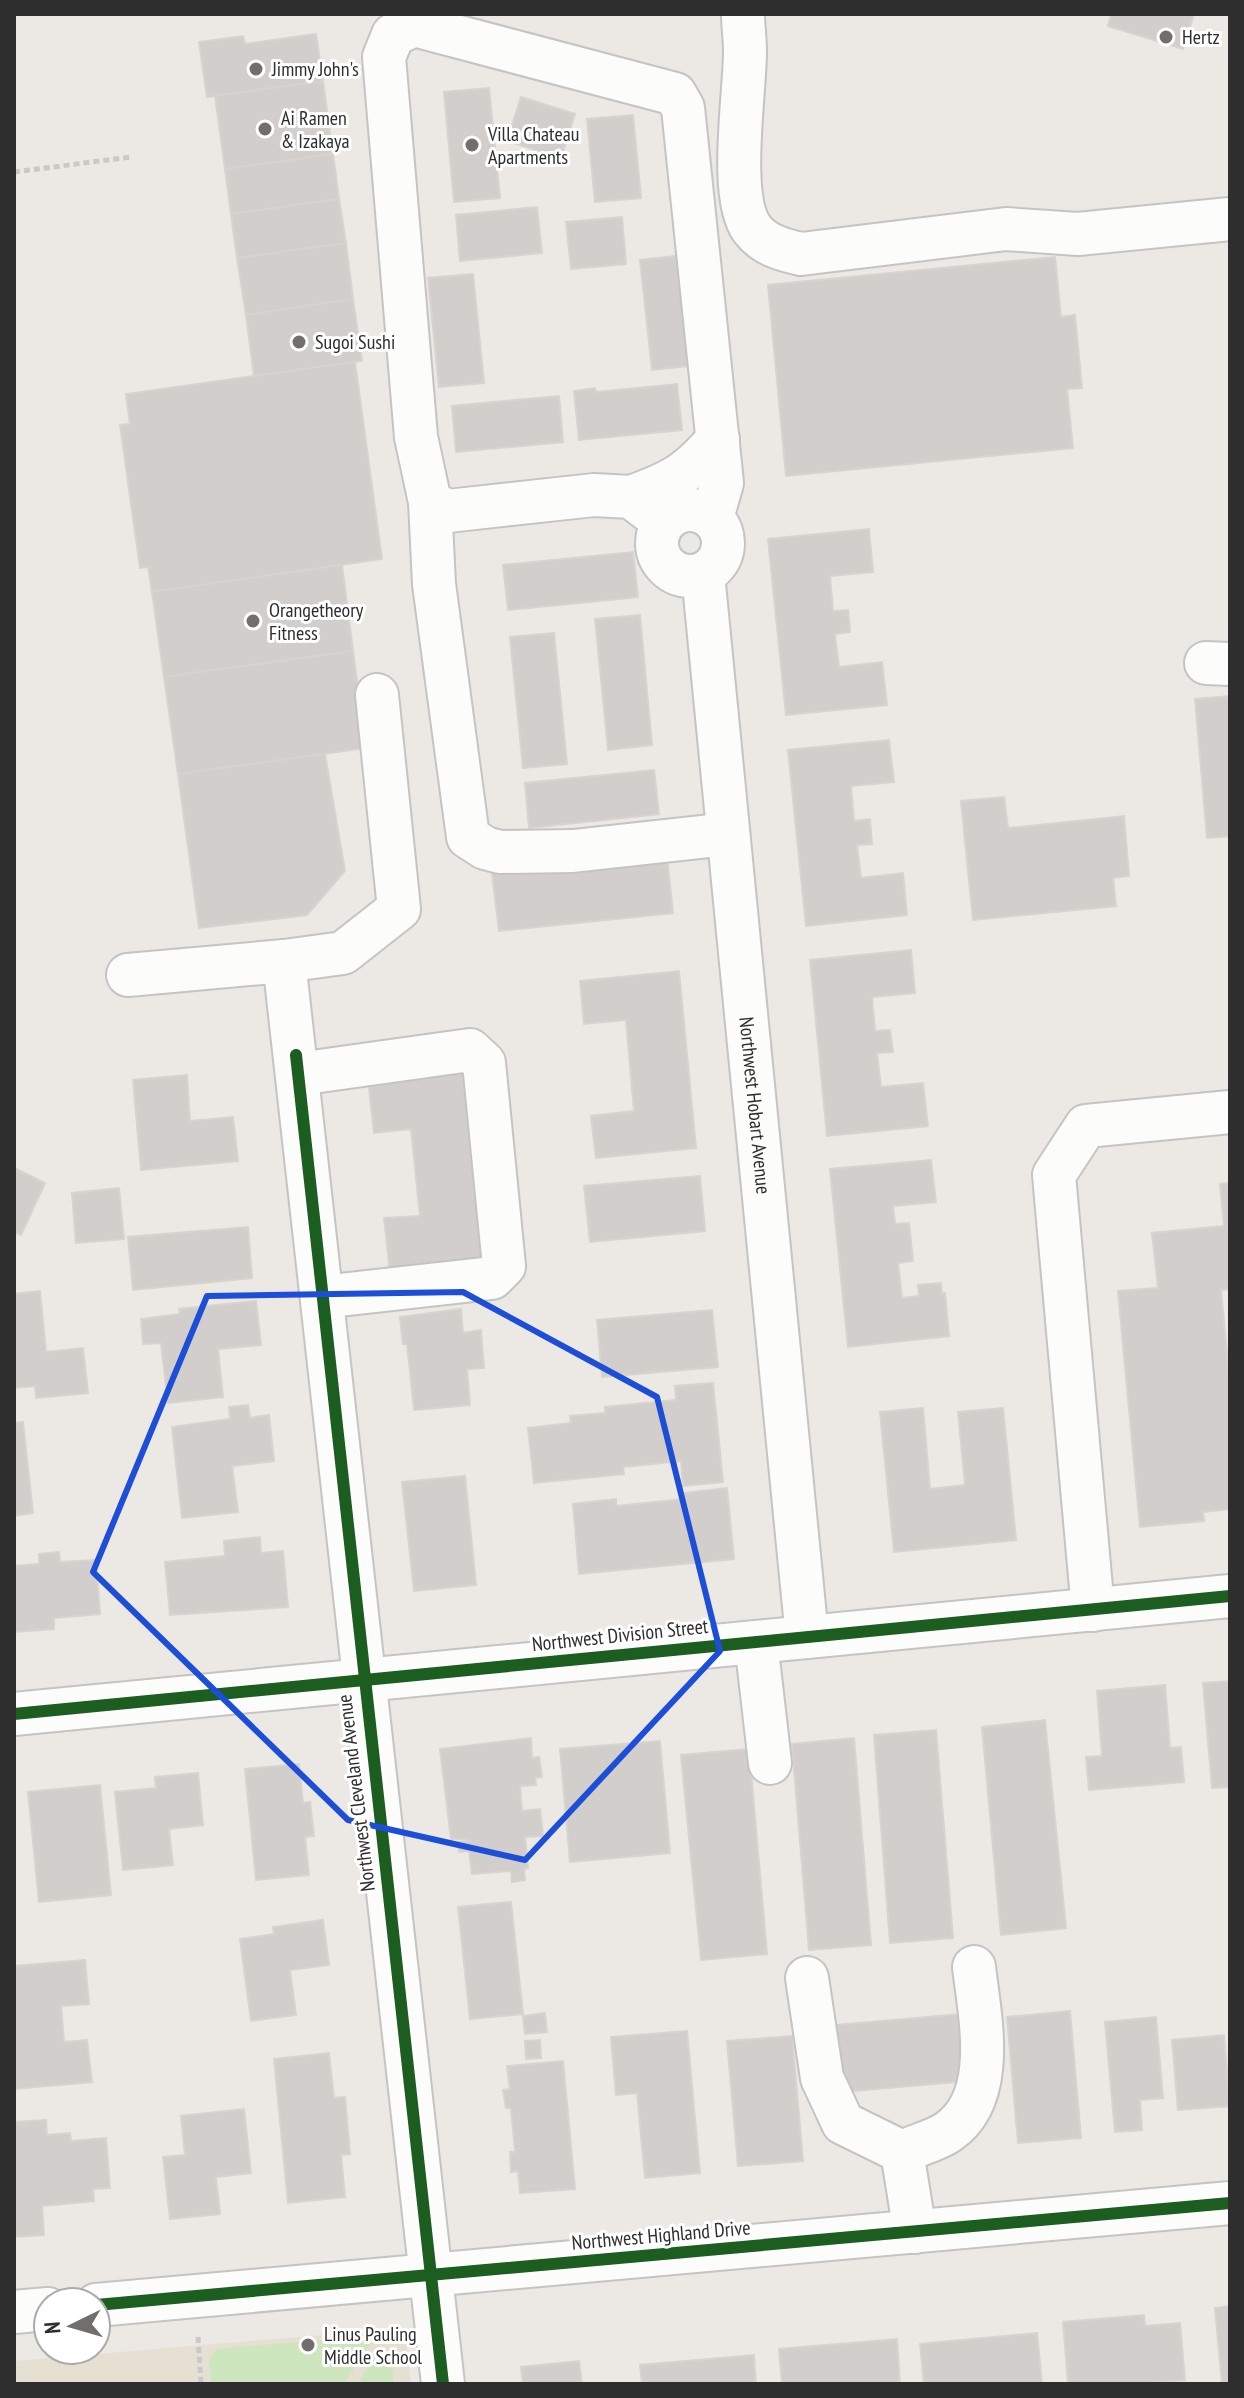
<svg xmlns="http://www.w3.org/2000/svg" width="1244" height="2398" viewBox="0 0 1244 2398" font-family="'PT Sans Narrow',sans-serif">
<rect width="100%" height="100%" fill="#ece8e4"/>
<polygon fill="#e6e0d3" points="405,2328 411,2384 14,2384 14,2361"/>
<g fill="#cee6be">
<polygon points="366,2336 371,2338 370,2344 344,2384 211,2384 209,2359 217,2349"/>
<polygon points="382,2353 391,2357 394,2384 357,2384 375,2357"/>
</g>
<g fill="#d1cecb" stroke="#d7d4d0" stroke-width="2">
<polygon points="1111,14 1194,14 1183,49 1108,26"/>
<polygon points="316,34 323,81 207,97 199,42 243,36 245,44"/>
<polygon points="323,81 333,154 225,169 215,96"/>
<polygon points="489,88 500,198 454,202 444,92"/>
<polygon points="521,97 575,114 561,158 507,141"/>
<polygon points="633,115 641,198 595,202 587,119"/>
<polygon points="333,154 339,199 231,214 225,169"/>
<polygon points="339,199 346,243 237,258 231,214"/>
<polygon points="537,207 542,253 460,261 456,215"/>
<polygon points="622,217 626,264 571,269 566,222"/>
<polygon points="346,243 353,299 246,315 237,258"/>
<polygon points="685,255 697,365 652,370 640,260"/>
<polygon points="1055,257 1061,317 1075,315 1082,388 1067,389 1073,448 786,476 768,285"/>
<polygon points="473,274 484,383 439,387 428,278"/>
<polygon points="353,299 362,361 254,376 246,315"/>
<polygon points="355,362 382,559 152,592 148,567 140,568 120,425 130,424 126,394"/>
<polygon points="677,384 682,430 579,440 574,391 595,388 596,392"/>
<polygon points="559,396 563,442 456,452 452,406"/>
<polygon points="869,529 873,572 830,576 833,611 848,610 850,632 835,634 839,667 882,662 887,705 786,715 768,539"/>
<polygon points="633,552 638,597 508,610 503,565"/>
<polygon points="342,565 353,651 164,677 152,592"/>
<polygon points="640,615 652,745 608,750 595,619"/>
<polygon points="554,633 567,764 523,768 510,637"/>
<polygon points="353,651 366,748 178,774 164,677"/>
<polygon points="1230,696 1230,836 1207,838 1195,699"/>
<polygon points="889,740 894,782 851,786 854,821 870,819 872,844 857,845 861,878 903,873 907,915 806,926 788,750"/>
<polygon points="325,754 345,871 307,915 199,928 178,774"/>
<polygon points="654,770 659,814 529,828 525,783"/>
<polygon points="1004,797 1008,828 1124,816 1129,876 1113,878 1116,906 973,920 961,801"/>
<polygon points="667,856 673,913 499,931 492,873"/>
<polygon points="911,950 915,993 872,997 875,1031 890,1030 893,1052 877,1053 881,1087 923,1083 928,1126 827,1136 810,960"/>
<polygon points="679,971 696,1148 596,1158 591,1116 634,1111 626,1020 584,1024 580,981"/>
<polygon points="461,1060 466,1104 473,1104 484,1272 391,1282 384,1218 420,1216 411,1129 374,1133 367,1070"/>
<polygon points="187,1075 190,1121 233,1117 238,1161 141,1170 133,1080"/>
<polygon points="931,1160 936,1202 893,1206 895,1224 909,1223 913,1261 898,1263 902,1298 919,1296 918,1285 941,1283 942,1294 945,1293 949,1336 848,1347 830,1169"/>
<polygon points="14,1168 45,1183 21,1235 14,1232"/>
<polygon points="700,1176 705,1231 590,1242 584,1186"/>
<polygon points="1230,1183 1230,1289 1221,1290 1230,1386 1230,1509 1203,1512 1204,1521 1140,1527 1118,1291 1158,1288 1152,1233 1224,1226 1220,1184"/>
<polygon points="119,1188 124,1239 76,1243 72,1193"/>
<polygon points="248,1227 252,1278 133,1290 128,1237"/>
<polygon points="40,1291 46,1352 83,1348 88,1393 36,1398 35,1386 14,1388 14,1294"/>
<polygon points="256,1301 261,1345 218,1349 223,1397 168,1403 161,1343 143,1344 141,1319 180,1314 179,1309"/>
<polygon points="461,1309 463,1333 481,1330 484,1368 467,1369 470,1405 414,1410 407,1344 403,1344 400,1317"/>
<polygon points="712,1310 718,1367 602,1377 597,1320"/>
<polygon points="713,1383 723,1482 683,1486 681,1461 623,1467 624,1474 534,1483 528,1428 571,1423 570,1416 605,1413 605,1407 676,1400 675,1386"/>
<polygon points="248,1405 250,1418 269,1415 274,1461 232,1466 238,1512 182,1518 172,1427 230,1419 229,1407"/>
<polygon points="923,1408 930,1489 965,1485 958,1412 1003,1408 1016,1540 894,1552 880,1412"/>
<polygon points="23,1422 33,1513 14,1516 14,1423"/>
<polygon points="465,1476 476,1585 414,1591 402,1482"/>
<polygon points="727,1488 734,1559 579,1574 573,1504 616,1499 616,1506 684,1499 683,1493"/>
<polygon points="260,1537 261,1553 283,1551 288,1607 170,1615 165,1562 225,1556 224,1541"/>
<polygon points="59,1552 60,1562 96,1560 100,1614 54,1618 54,1629 14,1632 14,1566 39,1564 39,1554"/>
<polygon points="1230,1681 1230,1787 1212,1788 1203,1683"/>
<polygon points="1165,1685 1170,1748 1181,1747 1184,1782 1089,1790 1086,1757 1102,1756 1097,1691"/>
<polygon points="1045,1720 1066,1928 1001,1935 982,1727"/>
<polygon points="936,1730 953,1938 890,1943 874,1735"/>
<polygon points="531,1738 532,1758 539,1757 542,1777 535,1778 536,1785 520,1786 522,1811 540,1809 543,1836 525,1837 528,1868 524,1869 525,1880 512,1882 511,1871 472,1874 469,1851 459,1852 458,1842 469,1841 468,1839 451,1839 440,1749"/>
<polygon points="854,1738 871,1945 809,1950 792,1744"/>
<polygon points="660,1741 670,1853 570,1862 560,1749"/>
<polygon points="749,1749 767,1954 701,1960 681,1755"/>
<polygon points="299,1764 303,1803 310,1802 314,1836 305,1837 309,1875 256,1880 245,1769"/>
<polygon points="198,1773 203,1825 169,1829 173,1865 123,1870 115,1792 156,1788 155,1777"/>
<polygon points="100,1785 111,1895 39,1902 28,1792"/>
<polygon points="511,1902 523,2014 470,2019 458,1907"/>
<polygon points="323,1920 329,1965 290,1970 296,2015 251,2021 240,1939 274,1934 273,1927"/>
<polygon points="85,1960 89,2004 61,2006 64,2042 87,2040 92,2082 14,2089 14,1966"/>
<polygon points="1070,2011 1081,2138 1018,2143 1007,2017"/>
<polygon points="545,2013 547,2032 525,2034 523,2016"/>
<polygon points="961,2014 967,2081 842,2092 837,2025"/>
<polygon points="1156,2017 1163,2098 1140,2100 1142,2130 1115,2132 1105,2022"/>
<polygon points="687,2031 700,2173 645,2178 637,2093 616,2095 611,2037"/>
<polygon points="1224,2035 1230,2106 1178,2110 1172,2040"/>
<polygon points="792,2036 803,2161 738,2166 727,2041"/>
<polygon points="540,2040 541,2058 526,2059 525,2041"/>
<polygon points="329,2053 334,2098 345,2097 350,2154 341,2155 345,2197 288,2203 274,2059"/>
<polygon points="563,2061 575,2189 520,2193 518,2171 511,2172 510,2152 515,2152 511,2108 506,2108 503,2090 510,2089 507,2066"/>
<polygon points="244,2109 251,2173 216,2177 220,2214 170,2219 163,2157 185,2155 181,2116"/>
<polygon points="46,2120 47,2135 70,2133 71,2141 106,2138 110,2188 93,2189 94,2201 42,2206 44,2235 14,2237 14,2122"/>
<polygon points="1230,2306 1230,2384 1222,2384 1215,2308"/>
<polygon points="1144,2315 1145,2326 1180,2323 1185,2380 1136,2384 1068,2384 1063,2322"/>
<polygon points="1037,2333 1042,2384 924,2384 920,2344"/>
<polygon points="897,2339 900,2384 782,2384 779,2349"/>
<polygon points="754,2355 756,2384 642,2384 640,2365"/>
<polygon points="579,2361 582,2384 523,2384 521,2367"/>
</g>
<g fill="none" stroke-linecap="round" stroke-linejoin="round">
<defs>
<g id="minor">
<path d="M 743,14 C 743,26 745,39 745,51 C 745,94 728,196 752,229 C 764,245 783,250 801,254 L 1006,229 L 1078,234 L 1230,219"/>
<path d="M 631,497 C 673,482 688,474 718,439"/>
<polyline points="430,502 434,584 468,837 485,848 500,852 573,851 728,834"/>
<circle cx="690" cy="543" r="33"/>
<polyline points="664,522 631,497 594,495 448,511 430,502 416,437 384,57 393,35 414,25 675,94 683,108 722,483 712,518"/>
<path id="s1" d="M 703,574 L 807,1637"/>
<polyline points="1206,663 1230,664"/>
<polyline points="284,961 443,2384"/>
<polyline points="128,975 284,961 343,953 399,909 377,695"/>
<polyline points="298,1074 470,1050 484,1063 504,1266 492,1278 322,1297"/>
<polyline points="1093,1610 1054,1175 1086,1126 1230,1112"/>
<polyline points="756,1642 770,1763"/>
<polyline points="14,1714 1230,1596"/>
<polyline points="807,1978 822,2078 843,2123 902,2152 915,2232"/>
<path d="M 902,2152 C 916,2145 935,2141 948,2132 C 998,2098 980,2018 974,1967"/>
<polyline points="96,2305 1230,2203"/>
<polyline points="14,2312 48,2309"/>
</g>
</defs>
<use href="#minor" stroke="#c5c4c5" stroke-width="46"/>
<g stroke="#c9c9c8" stroke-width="5" stroke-dasharray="6 4" stroke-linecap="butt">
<polyline points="14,172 131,157"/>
<polyline points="198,2337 201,2384"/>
</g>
<use href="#minor" stroke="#fcfcfb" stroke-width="42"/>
<defs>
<g id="cycleway">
<polyline points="296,1055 443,2384"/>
<polyline points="14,1714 1230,1596"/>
<polyline points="96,2305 1230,2203"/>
</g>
</defs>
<use href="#cycleway" stroke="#fff" stroke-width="17"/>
<use href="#cycleway" stroke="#1b5e20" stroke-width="12"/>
</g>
<path fill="none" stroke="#1d4ed8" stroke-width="6" stroke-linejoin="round" d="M 463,1292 L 657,1397 L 720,1651 L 525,1860 L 348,1820 L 93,1572 L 207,1296 Z"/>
<g fill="#706f6e" stroke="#fff" stroke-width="3">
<circle cx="1166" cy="37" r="8"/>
<circle cx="256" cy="69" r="8"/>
<circle cx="265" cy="129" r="8"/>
<circle cx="472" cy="145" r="8"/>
<circle cx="299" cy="342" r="8"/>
<circle cx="253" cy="621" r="8"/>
<circle cx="308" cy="2345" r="8"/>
</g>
<g text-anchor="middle" stroke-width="6" stroke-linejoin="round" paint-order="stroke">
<g font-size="20" fill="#2e2e2e" stroke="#fff" text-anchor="start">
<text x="1182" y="44">Hertz</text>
<text x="272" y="76">Jimmy John's</text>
<text x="281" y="125">Ai Ramen<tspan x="281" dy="23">&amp; Izakaya</tspan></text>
<text x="488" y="141">Villa Chateau<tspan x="488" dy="23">Apartments</tspan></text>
<text x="315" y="349">Sugoi Sushi</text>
<text x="269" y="617">Orangetheory<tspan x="269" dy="23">Fitness</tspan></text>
<text x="324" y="2341">Linus Pauling<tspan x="324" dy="23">Middle School</tspan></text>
</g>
<g font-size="20" fill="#2e2e2e" stroke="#fff">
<text dy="7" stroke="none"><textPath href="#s1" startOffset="534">Northwest Hobart Avenue</textPath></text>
<text transform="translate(620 1635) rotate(-6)" y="7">Northwest Division Street</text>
<text transform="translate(356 1793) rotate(-97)" y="7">Northwest Cleveland Avenue</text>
<text transform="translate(661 2235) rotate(-5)" y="7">Northwest Highland Drive</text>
</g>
</g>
<rect width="1244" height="2398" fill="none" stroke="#2e2e2e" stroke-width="32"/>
<g transform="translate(72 2326) rotate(265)"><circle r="38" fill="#ffffff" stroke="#ababab" stroke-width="2"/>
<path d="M0-6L14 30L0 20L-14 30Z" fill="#706f6e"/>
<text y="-12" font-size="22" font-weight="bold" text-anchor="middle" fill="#2e2e2e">N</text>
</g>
</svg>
